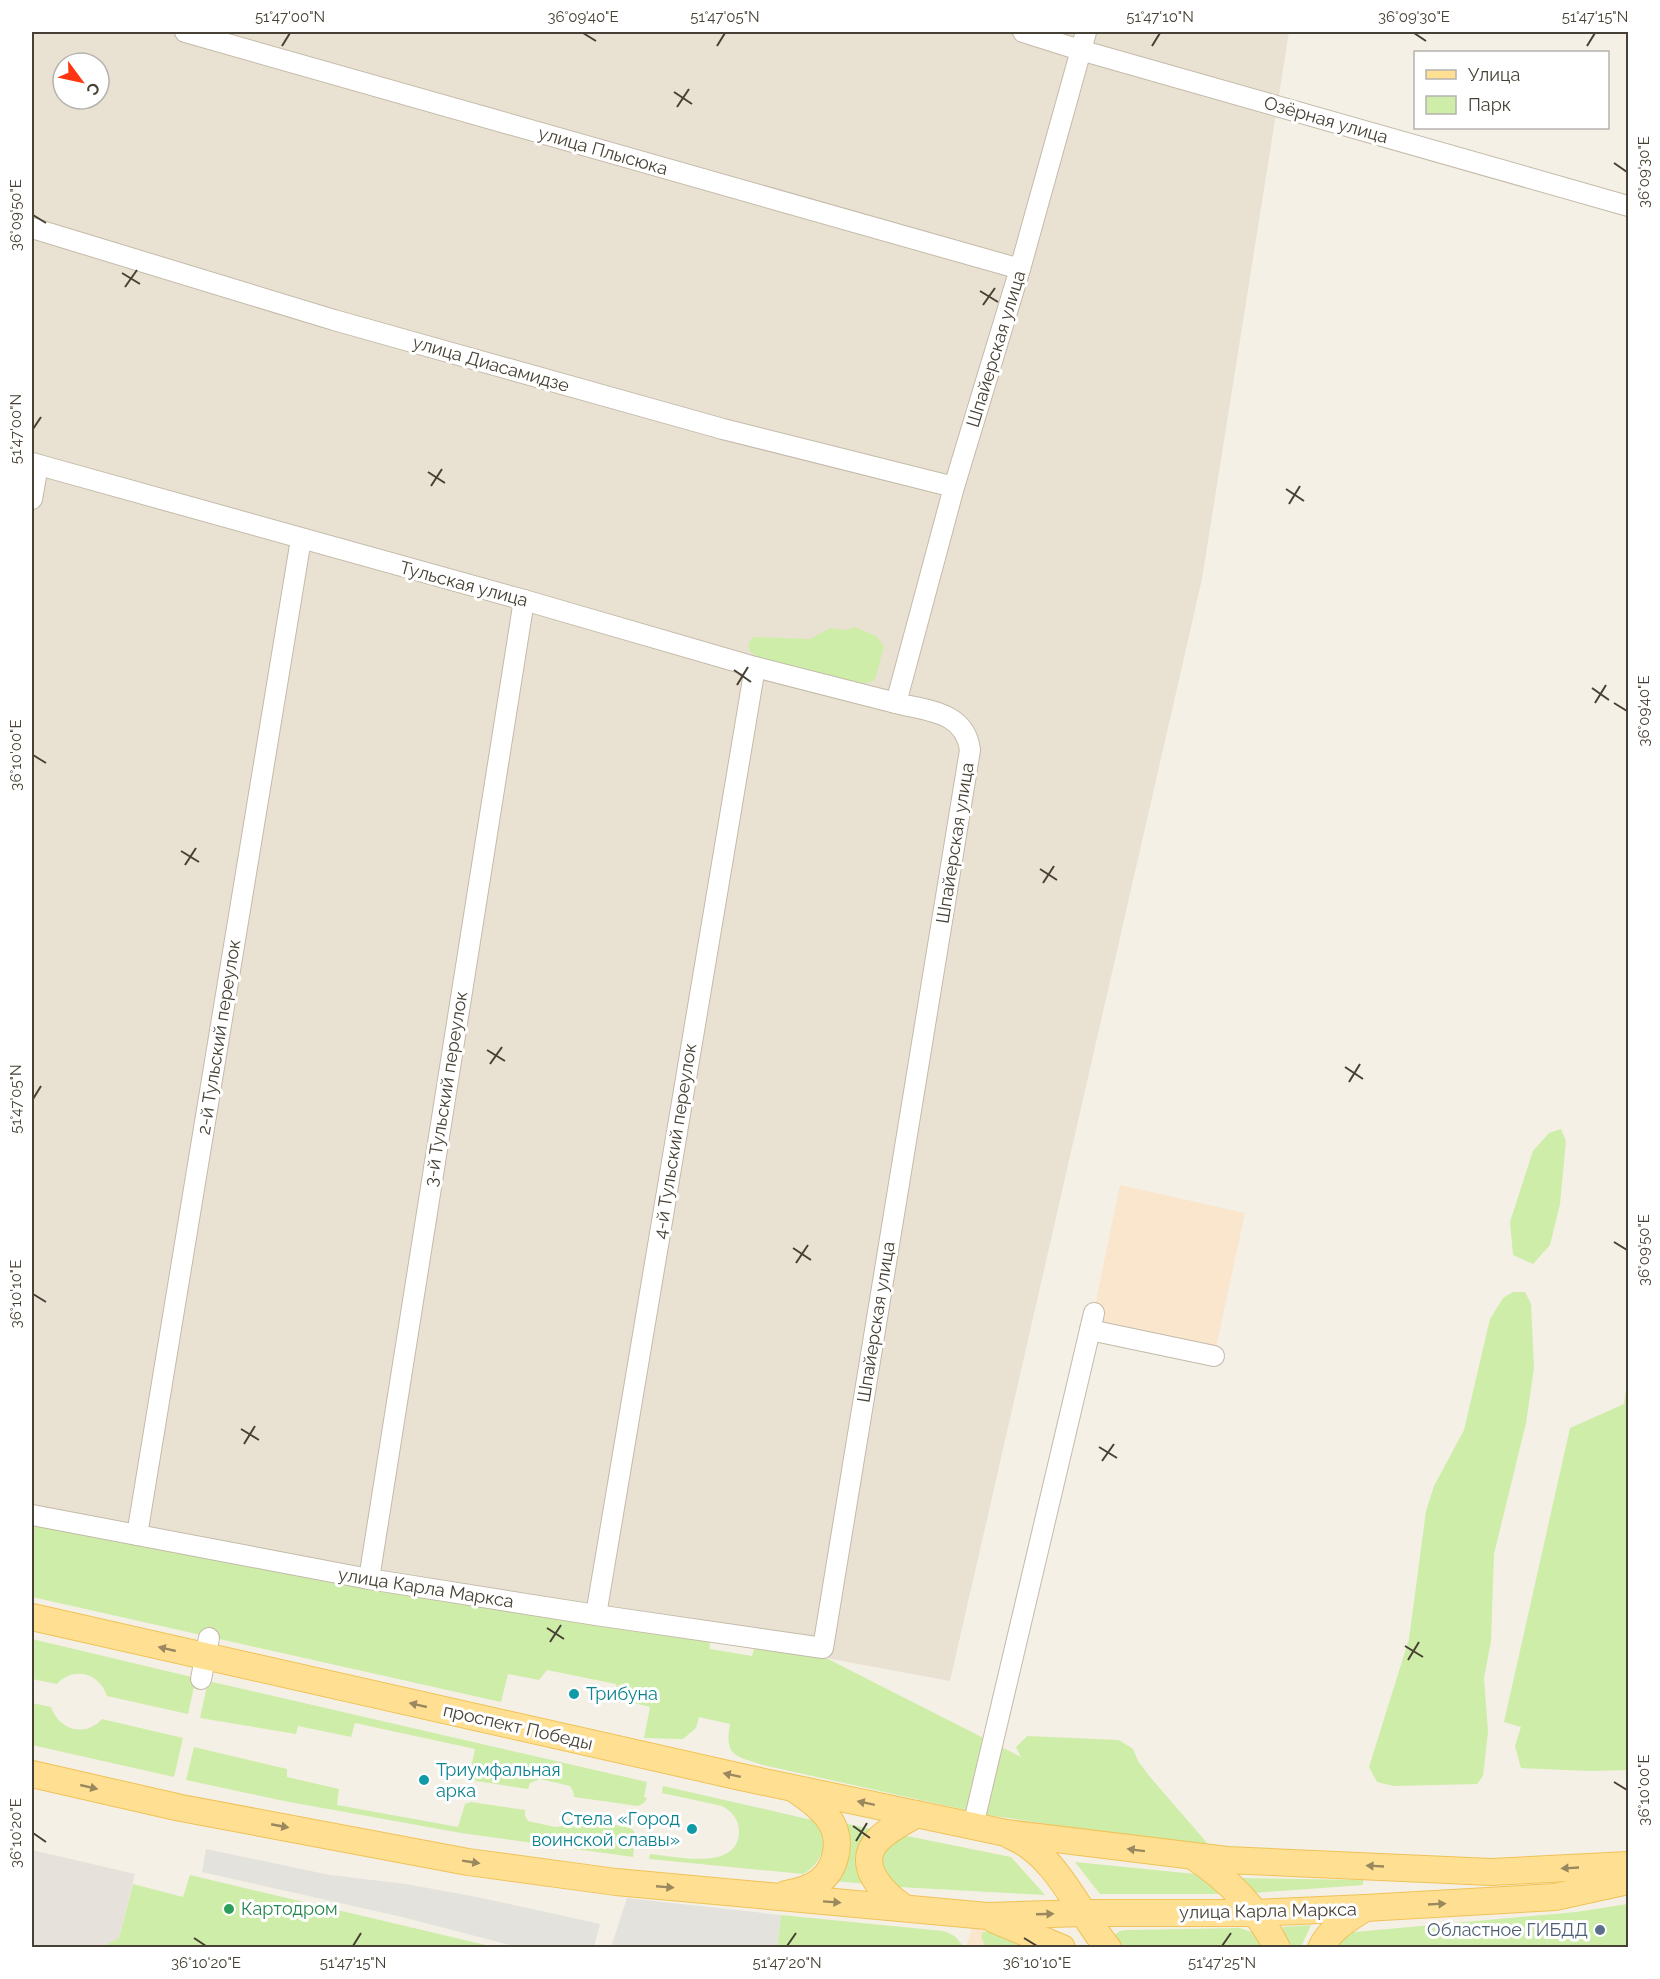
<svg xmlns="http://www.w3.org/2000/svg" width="1660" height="1979" viewBox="0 0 1660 1979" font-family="Raleway,sans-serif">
<rect width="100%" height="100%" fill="#f4f0e5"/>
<path fill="#e9e2d2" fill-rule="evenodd" d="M 32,32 L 1289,32 L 1202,579 L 950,1681 L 32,1511 ZM 63,63 L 99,63 L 99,99 L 63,99 Z"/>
<g fill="#f9e6cd">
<polygon points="1120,1185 1245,1213 1214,1356 1090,1330"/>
<polygon points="972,1927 1037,1944 1047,1948 966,1948"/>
</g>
<polygon fill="#e6e1da" points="32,1850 135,1874 119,1938 101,1947 32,1948"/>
<g fill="#ceeda9">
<polygon points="855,627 876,636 884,646 875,680 863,684 762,662 750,651 748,644 753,637 810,639 830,628 846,630"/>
<polygon points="1561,1129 1566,1141 1560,1204 1550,1245 1533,1264 1513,1255 1510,1222 1533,1151 1549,1133"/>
<polygon points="1513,1292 1525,1292 1531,1304 1534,1368 1526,1423 1494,1554 1491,1641 1484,1678 1488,1732 1483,1776 1477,1784 1394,1786 1377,1782 1369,1767 1409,1639 1426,1511 1434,1486 1464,1430 1490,1319 1503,1298"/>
<polygon points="1628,1374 1628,1770 1591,1771 1521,1768 1515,1746 1521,1727 1504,1722 1570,1428 1624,1404"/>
<path d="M 32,1523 L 709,1638 L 710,1649 L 752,1656 L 755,1645 L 824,1657 L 1021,1757 L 1016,1747 L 1027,1736 L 1119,1740 L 1133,1749 L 1138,1761 L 1150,1777 L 1208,1844 L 1128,1836 L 988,1815 L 763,1765 C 736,1756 724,1757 730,1724 L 699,1717 L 696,1728 L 683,1739 L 644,1738 L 650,1707 L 619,1699 L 616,1684 L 547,1670 L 539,1680 L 508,1674 L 501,1702 L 32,1597 Z"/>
<path d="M 32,1639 L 196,1678 L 188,1714 L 107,1696 C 100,1673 73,1666 57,1684 L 32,1679 Z"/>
<polygon points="208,1681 647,1782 644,1797 647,1798 644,1803 638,1806 574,1797 573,1791 570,1786 540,1779 530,1783 528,1789 476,1781 473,1779 470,1773 475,1749 355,1723 351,1737 298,1726 296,1734 200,1718"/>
<path d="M 32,1703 L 51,1707 C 59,1730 85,1738 102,1719 L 183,1738 L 174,1777 L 32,1745 Z"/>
<polygon points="194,1747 287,1769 287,1777 339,1789 337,1805 458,1827 465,1804 471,1802 525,1810 525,1816 528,1821 555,1827 564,1826 569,1819 629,1827 634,1831 637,1839 635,1840 633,1857 461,1833 284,1801 186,1780"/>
<path d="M 663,1786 L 812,1820 C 832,1837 824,1862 803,1874 L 649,1859 L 650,1854 C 675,1856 738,1872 739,1832 C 739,1820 733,1812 722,1806 L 662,1793 Z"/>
<polygon points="844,1823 875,1830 868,1884 833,1881"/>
<polygon points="902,1835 1011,1857 1045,1895 898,1887 882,1874 882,1854"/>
<polygon points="1075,1862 1195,1874 1205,1877 1222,1894 1100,1894"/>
<polygon points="190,1875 494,1947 101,1947 119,1938 133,1884 183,1897"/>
<polygon points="1239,1878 1363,1880 1363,1885 1252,1893"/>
<polygon points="1628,1904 1628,1947 1332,1948 1344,1933 1576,1912"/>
<path d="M 781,1915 L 943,1931 C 953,1934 958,1938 963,1947 L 777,1948 Z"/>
<polygon points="1311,1925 1301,1947 1289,1947 1282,1927"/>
<polygon points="1240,1928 1254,1933 1263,1947 1121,1948 1116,1945 1113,1936 1120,1931 1128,1930"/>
<polygon points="988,1931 1040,1947 985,1947 981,1936 983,1932"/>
</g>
<g fill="#e4e2dd">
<polygon points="206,1849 330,1875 406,1884 477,1897 600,1924 594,1947 518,1947 402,1917 202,1872"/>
<polygon points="627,1898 781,1915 777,1947 611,1947"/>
</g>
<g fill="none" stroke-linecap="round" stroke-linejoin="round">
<defs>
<g id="minor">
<polyline points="185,32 1020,269"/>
<polyline points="1023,32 1080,50 1628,206"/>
<polyline points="32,228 334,320 723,429 954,487"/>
<polyline points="32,463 524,600 755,667 896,703"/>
<polyline points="32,499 38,465"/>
<polyline points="1090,1330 1214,1356"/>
<path d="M 32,1515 L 369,1579 L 596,1615 L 823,1648 L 970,750 C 965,711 927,711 896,703 L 954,487 L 1020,269 L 1086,32"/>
<polyline points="137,1535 301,539"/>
<polyline points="369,1579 524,600"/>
<polyline points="596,1615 755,667"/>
<polyline points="201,1679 209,1638"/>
<polyline points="973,1826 1094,1313"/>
</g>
<g id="major">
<polyline points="32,1617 741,1777 1006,1833 1227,1860 1491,1872 1628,1865"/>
<polyline points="32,1774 181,1808 468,1862 616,1882 987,1916 1084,1913 1253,1913 1365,1908 1555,1897 1628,1881"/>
<path d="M 1011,1836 C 1057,1855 1078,1912 1108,1948"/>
<path d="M 1194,1857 C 1228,1879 1259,1911 1277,1948"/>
<path d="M 786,1894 C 797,1892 811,1889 820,1881 C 836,1869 841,1843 833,1826 C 826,1811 809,1799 796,1790"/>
<path d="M 903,1907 C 883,1893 855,1865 877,1841 C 888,1829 903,1822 917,1814"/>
<polyline points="995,1920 1062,1948"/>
<path d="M 1321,1948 C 1330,1929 1348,1919 1365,1908"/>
</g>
</defs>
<use href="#minor" stroke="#c4baa9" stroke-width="22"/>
<use href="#major" stroke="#f0c257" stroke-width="28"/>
<use href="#minor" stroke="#fff" stroke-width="20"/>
<use href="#major" stroke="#ffe093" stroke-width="26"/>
</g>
<defs><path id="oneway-solid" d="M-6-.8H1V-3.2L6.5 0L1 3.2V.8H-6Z" transform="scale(1.5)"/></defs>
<g fill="#9a885f">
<use href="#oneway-solid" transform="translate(167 1649) rotate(-167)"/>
<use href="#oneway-solid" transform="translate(418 1705) rotate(-167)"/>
<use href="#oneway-solid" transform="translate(732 1775) rotate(-168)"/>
<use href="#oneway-solid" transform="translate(89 1787) rotate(13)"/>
<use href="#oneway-solid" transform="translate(866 1803) rotate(-168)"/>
<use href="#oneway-solid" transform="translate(280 1826) rotate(11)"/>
<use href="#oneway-solid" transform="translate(1136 1850) rotate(-173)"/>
<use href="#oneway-solid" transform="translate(471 1862) rotate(9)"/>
<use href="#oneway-solid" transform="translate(1375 1866) rotate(-177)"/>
<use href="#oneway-solid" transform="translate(1570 1868) rotate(177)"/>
<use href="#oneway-solid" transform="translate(665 1887) rotate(5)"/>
<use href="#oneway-solid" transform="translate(832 1902) rotate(4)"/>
<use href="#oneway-solid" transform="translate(1437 1904) rotate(-3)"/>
<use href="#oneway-solid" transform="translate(1045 1914) rotate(-2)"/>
</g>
<path fill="none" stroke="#474034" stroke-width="2" d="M 583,33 L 596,41M 1414,33 L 1426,41M 282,46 L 290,33M 717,46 L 725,33M 1152,46 L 1160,33M 1587,46 L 1595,33M 674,92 L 692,104M 677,107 L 689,89M 1614,163 L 1627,172M 33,215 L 46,223M 122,273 L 140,284M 125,287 L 137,270M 980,291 L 998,302M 983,305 L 995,288M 33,429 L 41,417M 428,472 L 445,483M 431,486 L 442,469M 1286,489 L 1304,501M 1289,504 L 1300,486M 734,670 L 751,682M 737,685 L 748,667M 1592,688 L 1609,700M 1595,703 L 1606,685M 1614,703 L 1627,711M 33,755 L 46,763M 181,851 L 199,862M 185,865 L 196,848M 1040,869 L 1057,880M 1043,883 L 1054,866M 487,1050 L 505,1061M 490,1064 L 502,1047M 1345,1067 L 1363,1079M 1349,1082 L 1360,1064M 33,1099 L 41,1086M 1614,1242 L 1627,1250M 793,1248 L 811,1260M 796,1263 L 808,1245M 33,1294 L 46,1302M 241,1429 L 259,1440M 244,1444 L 255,1426M 1099,1447 L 1117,1458M 1102,1461 L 1114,1444M 547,1628 L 564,1639M 550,1642 L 561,1625M 1405,1646 L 1423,1657M 1408,1660 L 1419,1642M 1614,1782 L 1627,1790M 853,1826 L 870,1838M 33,1833 L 46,1842M 856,1841 L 867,1823M 194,1938 L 206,1946M 1024,1938 L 1037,1946M 353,1946 L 361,1933M 787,1946 L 796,1933M 1222,1946 L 1231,1933"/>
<g fill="#0f9aa8" stroke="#fff" stroke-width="2">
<circle cx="574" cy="1694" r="6"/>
<circle cx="424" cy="1780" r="6"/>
<circle cx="692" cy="1829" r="6"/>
</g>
<circle fill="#2e9e5b" stroke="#fff" stroke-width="2" cx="229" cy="1909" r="6"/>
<circle fill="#5c6f8a" stroke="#fff" stroke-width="2" cx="1600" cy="1930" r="6"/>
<g text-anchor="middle" stroke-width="6" stroke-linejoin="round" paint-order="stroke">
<g font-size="18" fill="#474034" stroke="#fff">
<text transform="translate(1326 120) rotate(16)" y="6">Озёрная улица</text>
<text transform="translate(603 151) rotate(16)" y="6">улица Плысюка</text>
<text transform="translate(996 349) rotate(-73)" y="6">Шпайерская улица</text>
<text transform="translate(491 364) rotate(16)" y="6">улица Диасамидзе</text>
<text transform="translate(464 584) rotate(15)" y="6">Тульская улица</text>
<text transform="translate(955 843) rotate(-81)" y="6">Шпайерская улица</text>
<text transform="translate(219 1037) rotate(-81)" y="6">2-й Тульский переулок</text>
<text transform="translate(446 1089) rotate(-81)" y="6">3-й Тульский переулок</text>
<text transform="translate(675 1141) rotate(-81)" y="6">4-й Тульский переулок</text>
<text transform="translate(876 1322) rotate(-81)" y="6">Шпайерская улица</text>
<text transform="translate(426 1588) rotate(9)" y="6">улица Карла Маркса</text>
<text transform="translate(518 1727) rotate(13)" y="6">проспект Победы</text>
<text transform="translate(1268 1911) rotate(-1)" y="6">улица Карла Маркса</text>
</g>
<g font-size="18" fill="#0d838f" stroke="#fff" text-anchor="start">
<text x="586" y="1700">Трибуна</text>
<text x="436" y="1776">Триумфальная<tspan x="436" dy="21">арка</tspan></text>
<text x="680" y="1825" text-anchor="end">Стела «Город<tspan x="680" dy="21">воинской славы»</tspan></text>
</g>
<g font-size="18" fill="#27864d" stroke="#fff" text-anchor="start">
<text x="241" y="1915">Картодром</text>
</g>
<g font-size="18" fill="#4e5e75" stroke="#fff" text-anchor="end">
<text x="1588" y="1936">Областное ГИБДД</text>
</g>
</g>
<rect width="1660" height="1979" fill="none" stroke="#ffffff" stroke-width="66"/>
<rect x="1414" y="51" width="195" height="78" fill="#ffffff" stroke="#b5b3ae" stroke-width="1.5"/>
<rect x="1426" y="70" width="30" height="9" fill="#ffe093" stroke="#b5b3ae" stroke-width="1.5"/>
<text x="1468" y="81" font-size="18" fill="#474034">Улица</text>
<rect x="1426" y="96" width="30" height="18" fill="#ceeda9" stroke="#b5b3ae" stroke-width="1.5"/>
<text x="1468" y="111" font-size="18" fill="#474034">Парк</text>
<g transform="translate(81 81) rotate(123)"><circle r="28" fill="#ffffff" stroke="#b5b3ae" stroke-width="1.5"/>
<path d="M0-4.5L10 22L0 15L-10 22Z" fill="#ff3511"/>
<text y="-9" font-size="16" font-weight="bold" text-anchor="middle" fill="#474034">С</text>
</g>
<rect x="33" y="33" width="1594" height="1913" fill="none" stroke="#474034" stroke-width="2"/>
<g font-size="15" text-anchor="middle" fill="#474034">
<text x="290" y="22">51°47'00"N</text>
<text x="583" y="22">36°09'40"E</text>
<text x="725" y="22">51°47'05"N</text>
<text x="1160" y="22">51°47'10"N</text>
<text x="1414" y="22">36°09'30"E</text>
<text x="1595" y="22">51°47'15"N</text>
<text transform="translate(1644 172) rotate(-90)" y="5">36°09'30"E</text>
<text transform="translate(16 215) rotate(-90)" y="5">36°09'50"E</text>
<text transform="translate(16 429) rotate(-90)" y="5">51°47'00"N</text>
<text transform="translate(1644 711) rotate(-90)" y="5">36°09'40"E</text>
<text transform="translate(16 755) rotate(-90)" y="5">36°10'00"E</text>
<text transform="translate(16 1099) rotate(-90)" y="5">51°47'05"N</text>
<text transform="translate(1644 1250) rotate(-90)" y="5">36°09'50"E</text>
<text transform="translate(16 1294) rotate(-90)" y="5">36°10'10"E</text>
<text transform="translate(1644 1790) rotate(-90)" y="5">36°10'00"E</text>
<text transform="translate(16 1833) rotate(-90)" y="5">36°10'20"E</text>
<text x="206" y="1968">36°10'20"E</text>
<text x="353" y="1968">51°47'15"N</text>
<text x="787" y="1968">51°47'20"N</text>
<text x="1037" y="1968">36°10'10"E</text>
<text x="1222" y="1968">51°47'25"N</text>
</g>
</svg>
